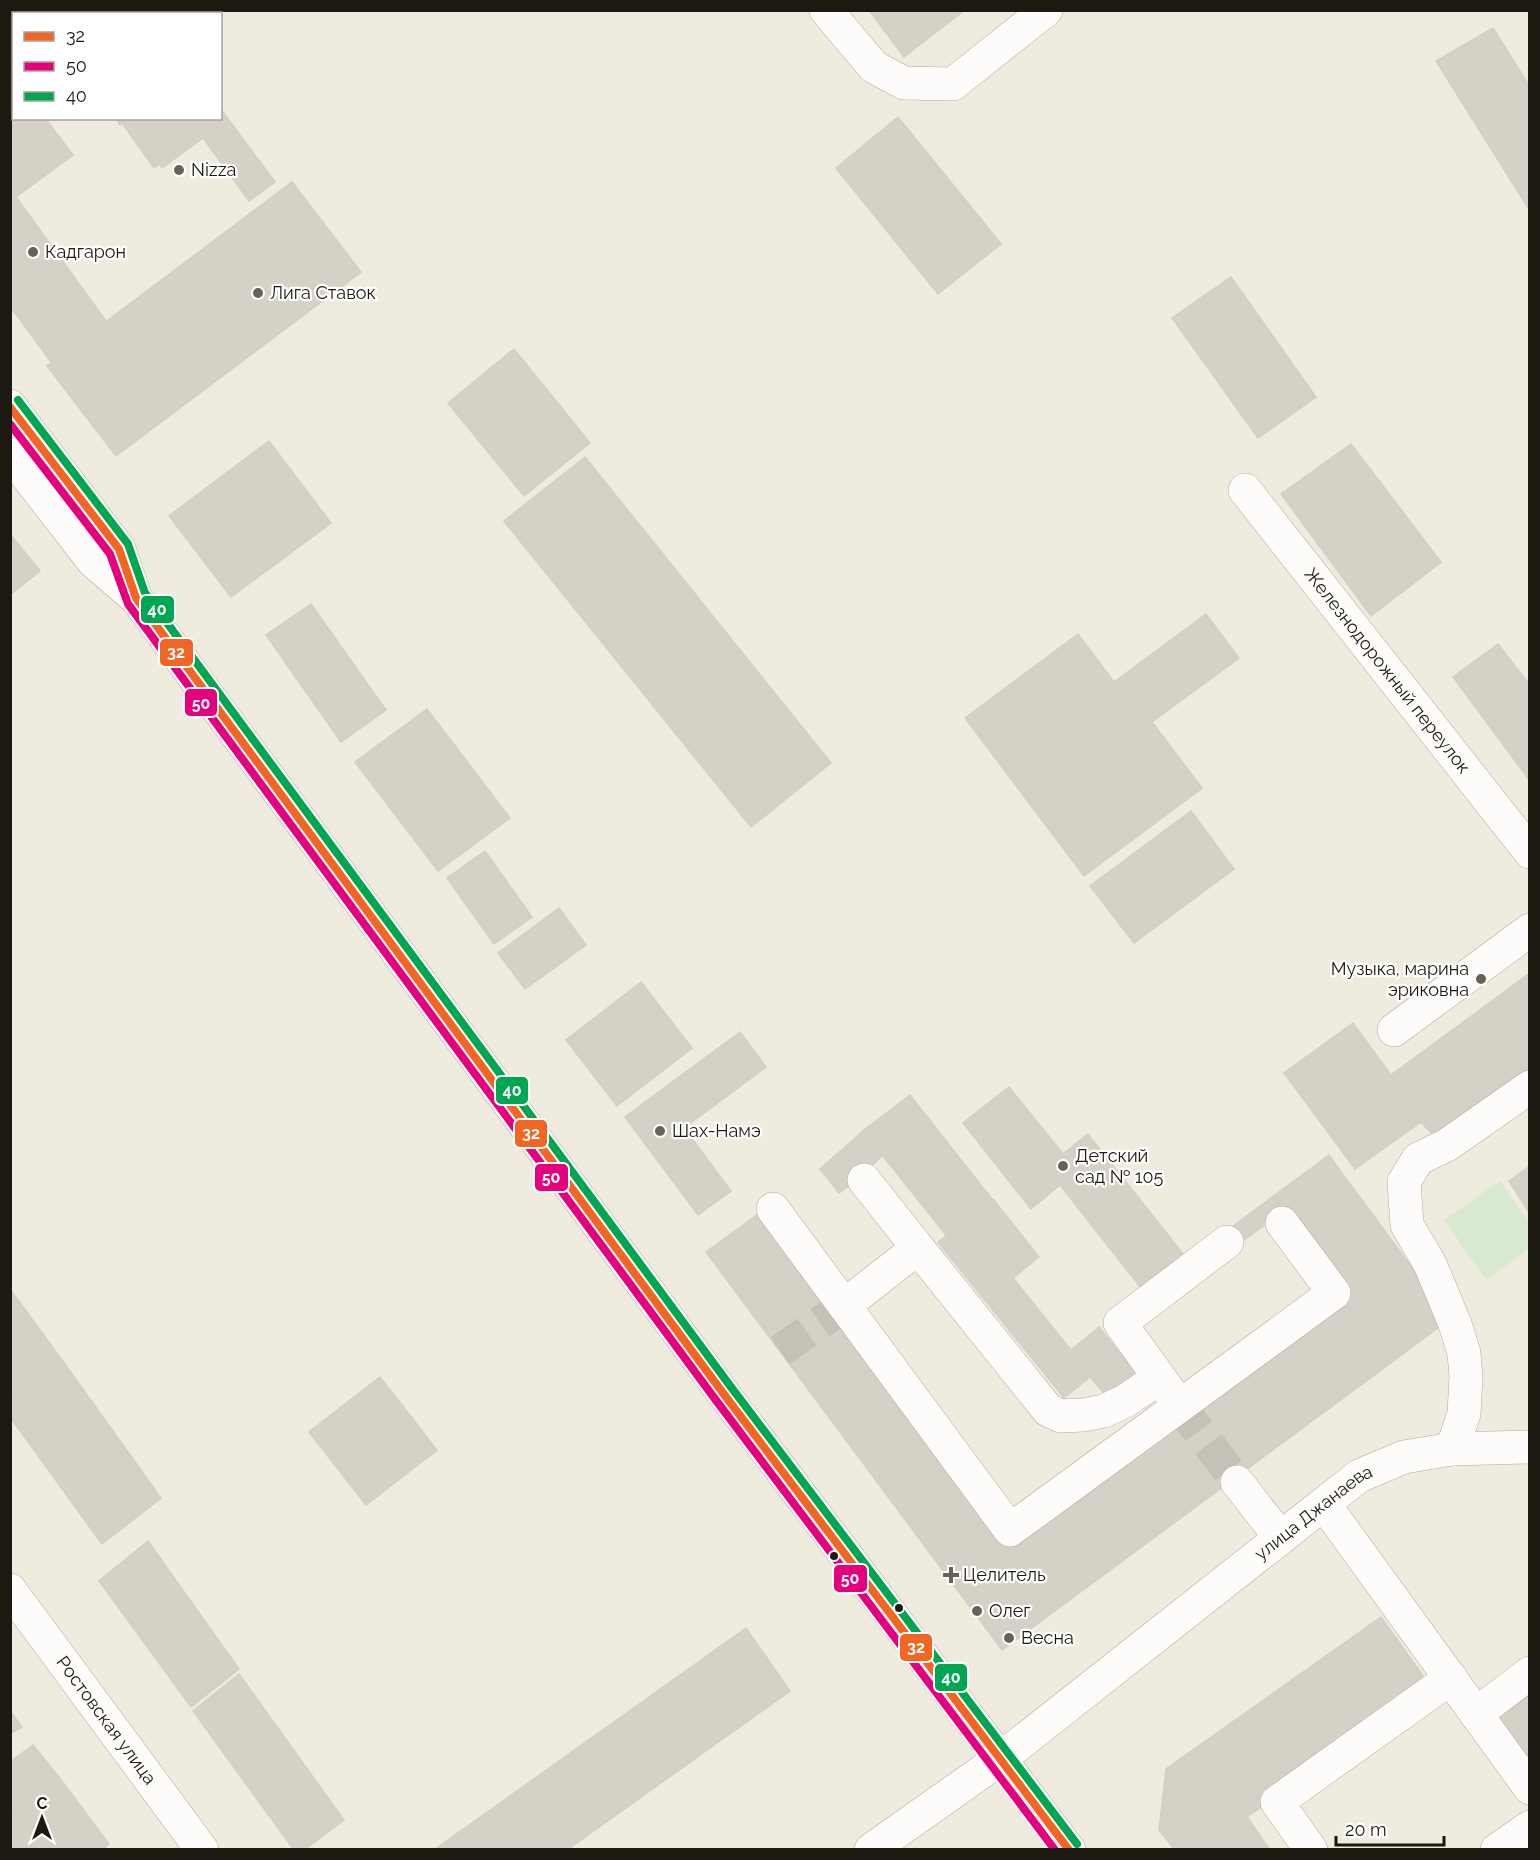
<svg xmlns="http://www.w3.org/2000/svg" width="1540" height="1860" viewBox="0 0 1540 1860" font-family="Raleway,sans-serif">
<rect width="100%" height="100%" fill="#f0ebdf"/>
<polygon fill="#d7e9ce" points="1500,1181 1529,1223 1529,1249 1486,1280 1444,1220"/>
<g fill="#d6d1c7" stroke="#d3cfc6" stroke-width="1.5">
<polygon points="105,10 147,10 149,14 101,14"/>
<polygon points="869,10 961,10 962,12 904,57"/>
<polygon points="1493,28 1530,87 1530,211 1436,61"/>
<polygon points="14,105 14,118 45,118 73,155 16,197 106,321 51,362 10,306 10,107"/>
<polygon points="220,108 275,182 249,201 203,138 162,168 124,118 220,118"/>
<polygon points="898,117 1001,244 938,294 836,168"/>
<polygon points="116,118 212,118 215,123 154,168 122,123 120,125"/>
<polygon points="292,182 361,272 116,456 47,366"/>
<polygon points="1231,277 1316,397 1258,438 1172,318"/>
<polygon points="514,349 590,443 524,496 448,403"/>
<polygon points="269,441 331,523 231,597 169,516"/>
<polygon points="1351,444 1441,562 1371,616 1281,494"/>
<polygon points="585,457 831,763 751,827 504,521"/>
<polygon points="10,534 40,571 10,595"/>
<polygon points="311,604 386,710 341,742 266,635"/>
<polygon points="1206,614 1239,658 1152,722 1202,788 1084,876 965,718 1078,634 1114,682"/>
<polygon points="1498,644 1530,685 1530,781 1453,677"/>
<polygon points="427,709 510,818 438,871 355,762"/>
<polygon points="1191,811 1234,869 1134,943 1090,886"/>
<polygon points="485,851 532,917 494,944 447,878"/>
<polygon points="559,908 586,945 525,989 498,953"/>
<polygon points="1530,973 1530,1074 1438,1140 1421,1122 1355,1169 1284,1073 1353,1023 1391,1075"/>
<polygon points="641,982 692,1048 617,1106 566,1040"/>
<polygon points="740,1032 766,1067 684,1128 731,1191 698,1215 625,1117"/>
<polygon points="1009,1087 1063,1154 1088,1134 1188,1260 1145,1293 1060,1185 1031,1209 963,1123"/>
<polygon points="910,1095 992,1199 946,1235 863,1131"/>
<polygon points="863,1131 882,1156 858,1179 839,1193 820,1169"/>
<polygon points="1329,1155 1339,1169 1251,1235 1240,1221"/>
<polygon points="1530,1166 1530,1214 1509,1181"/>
<polygon points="1339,1169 1450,1319 1002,1650 706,1252 761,1212 1008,1545 1347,1294 1285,1209"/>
<polygon points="993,1199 1039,1257 1013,1278 1071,1350 1099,1327 1136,1374 1107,1397 1090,1377 1064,1398 938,1242"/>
<polygon points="1240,1221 1245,1228 1227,1242 1221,1235"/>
<polygon points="1245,1228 1251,1235 1232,1248 1227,1242"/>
<polygon points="10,1289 62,1360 10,1400"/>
<polygon points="62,1360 161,1498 102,1544 10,1417 10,1398"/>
<polygon points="380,1377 437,1450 366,1505 309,1432"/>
<polygon points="148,1541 239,1669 191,1707 99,1581"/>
<polygon points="1381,1617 1431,1687 1247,1817 1270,1850 1175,1850 1159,1830 1166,1769"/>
<polygon points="746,1628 790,1691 567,1850 434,1850"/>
<polygon points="239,1674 344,1820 304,1850 294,1850 193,1711"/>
<polygon points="1530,1695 1530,1773 1492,1723"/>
<polygon points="10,1711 22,1727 10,1734"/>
<polygon points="33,1745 59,1777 10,1812 10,1762"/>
<polygon points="59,1777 109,1844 103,1850 10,1850 10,1812"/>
</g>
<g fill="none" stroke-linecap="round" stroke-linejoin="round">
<g stroke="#c6c1b6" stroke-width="33" stroke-dasharray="33 16" stroke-linecap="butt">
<polyline points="780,1351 845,1305"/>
<polyline points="1179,1405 1237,1482"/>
</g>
<defs>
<g id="minor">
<polyline points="826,10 874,67 904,83 953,84 1046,10"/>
<path id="s1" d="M 1245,490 L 1530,852"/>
<polyline points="1394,1030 1530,930"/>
<polyline points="864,1180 918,1248"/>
<polyline points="773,1209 1010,1530 1334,1293 1282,1223"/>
<polyline points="845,1305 918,1248 1048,1410 1061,1416 1083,1415 1104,1411 1125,1401 1159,1378"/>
<polyline points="1172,1395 1120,1323 1227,1242"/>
<polyline points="1452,1449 1464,1414 1466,1377 1464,1353 1455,1324 1430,1264 1407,1225 1404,1182 1418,1159 1447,1145 1530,1087"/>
<polyline points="1237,1482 1280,1537"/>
<polyline points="1324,1504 1530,1788"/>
<path id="s2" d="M 10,1590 L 202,1850"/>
<polyline points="1476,1714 1530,1673"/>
<polyline points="871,1850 1000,1759"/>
<polyline points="1311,1850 1277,1802 1451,1678"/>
<polyline points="1497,1850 1530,1827"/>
</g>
<g id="major">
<polyline points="10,406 119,549 135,597"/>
<polyline points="10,454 93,561 136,598 723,1393 1069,1850"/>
<path id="s3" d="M 1000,1759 L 1359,1476 L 1404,1457 L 1452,1449 L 1530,1447"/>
</g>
</defs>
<use href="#minor" stroke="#aeaaa1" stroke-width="34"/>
<use href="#major" stroke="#aeaaa1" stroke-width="34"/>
<use href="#minor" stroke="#fdfcfa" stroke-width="33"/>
<use href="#major" stroke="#fdfcfa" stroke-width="33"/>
<defs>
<polyline id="bus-1" points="10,407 119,549 136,598 723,1393 1069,1850"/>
<polyline id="bus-2" points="10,424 110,554 128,604 715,1399 1055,1850"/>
<polyline id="bus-3" points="18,400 128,544 145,593 731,1387 1077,1844"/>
</defs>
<use href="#bus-1" stroke="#fff" stroke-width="12"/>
<use href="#bus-2" stroke="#fff" stroke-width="12"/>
<use href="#bus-3" stroke="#fff" stroke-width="12"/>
<use href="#bus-1" stroke="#f26522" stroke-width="8"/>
<use href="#bus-2" stroke="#e5007d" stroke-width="8"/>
<use href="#bus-3" stroke="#00a651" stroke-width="8"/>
</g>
<g fill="#666259" stroke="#fff" stroke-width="2">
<circle cx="179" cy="170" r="6"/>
<circle cx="33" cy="252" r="6"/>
<circle cx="258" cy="293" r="6"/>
<circle cx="1481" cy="979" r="6"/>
<circle cx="660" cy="1131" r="6"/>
<circle cx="1063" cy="1166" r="6"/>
<path d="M948 1566h6v6h6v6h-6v6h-6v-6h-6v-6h6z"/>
<circle cx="977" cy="1611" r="6"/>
<circle cx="1009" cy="1638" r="6"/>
</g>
<g fill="#1c1911" stroke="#fff" stroke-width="2">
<circle cx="834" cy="1556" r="5"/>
<circle cx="899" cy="1608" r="5"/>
</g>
<g text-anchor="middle" stroke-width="4.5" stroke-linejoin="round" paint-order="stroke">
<g font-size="18" fill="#1c1911" stroke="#fff" text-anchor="start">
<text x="191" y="176">Nizza</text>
<text x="45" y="258">Кадгарон</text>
<text x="270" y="299">Лига Ставок</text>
<text x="1469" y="975" text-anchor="end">Музыка, марина<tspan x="1469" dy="21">эриковна</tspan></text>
<text x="672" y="1137">Шах-Намэ</text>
<text x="1075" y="1162">Детский<tspan x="1075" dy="21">сад № 105</tspan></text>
<text x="963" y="1581">Целитель</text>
<text x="989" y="1617">Олег</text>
<text x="1021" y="1644">Весна</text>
</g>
<g font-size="18" fill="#1c1911" stroke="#fff">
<text dy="6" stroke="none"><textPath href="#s1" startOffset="230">Железнодорожный переулок</textPath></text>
<text dy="6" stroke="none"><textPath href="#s3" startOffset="399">улица Джанаева</textPath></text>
<text dy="6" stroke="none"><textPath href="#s2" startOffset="162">Ростовская улица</textPath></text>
</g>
</g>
<g stroke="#fff" stroke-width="2">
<rect x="140" y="595" width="35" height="29" rx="6" fill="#00a651"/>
<rect x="159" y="638" width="35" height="29" rx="6" fill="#f26522"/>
<rect x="184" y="688" width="34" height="29" rx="6" fill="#e5007d"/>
<rect x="495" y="1076" width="34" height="29" rx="6" fill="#00a651"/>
<rect x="514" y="1119" width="34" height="29" rx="6" fill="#f26522"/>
<rect x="534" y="1163" width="35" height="29" rx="6" fill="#e5007d"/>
<rect x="833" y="1564" width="35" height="29" rx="6" fill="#e5007d"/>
<rect x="899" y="1633" width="34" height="29" rx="6" fill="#f26522"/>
<rect x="934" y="1663" width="34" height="29" rx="6" fill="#00a651"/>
</g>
<g font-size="16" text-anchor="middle" font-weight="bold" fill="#fff">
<text x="157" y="615">40</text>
<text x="176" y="658">32</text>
<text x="201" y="709">50</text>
<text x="512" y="1096">40</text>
<text x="531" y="1139">32</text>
<text x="551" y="1183">50</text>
<text x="850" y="1584">50</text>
<text x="916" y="1653">32</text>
<text x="951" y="1683">40</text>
</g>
<rect width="1540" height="1860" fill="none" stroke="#1c1911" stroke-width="24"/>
<rect x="12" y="12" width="210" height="108" fill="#ffffff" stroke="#a4a3a0" stroke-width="1.5"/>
<rect x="24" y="32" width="30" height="9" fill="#f26522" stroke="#a4a3a0" stroke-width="1.5"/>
<text x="66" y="42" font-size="18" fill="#1c1911">32</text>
<rect x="24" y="62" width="30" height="9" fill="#e5007d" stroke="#a4a3a0" stroke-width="1.5"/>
<text x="66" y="72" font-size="18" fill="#1c1911">50</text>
<rect x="24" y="92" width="30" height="9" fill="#00a651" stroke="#a4a3a0" stroke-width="1.5"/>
<text x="66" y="102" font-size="18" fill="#1c1911">40</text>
<g transform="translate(42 1818)" stroke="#ffffff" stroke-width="4.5" paint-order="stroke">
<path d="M0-4.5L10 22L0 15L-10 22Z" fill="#1c1911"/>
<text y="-9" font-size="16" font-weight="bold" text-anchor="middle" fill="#1c1911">С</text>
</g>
<path d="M1336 1836v9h108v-9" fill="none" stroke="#1c1911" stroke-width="3"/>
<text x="1345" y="1836" font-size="18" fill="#1c1911" stroke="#ffffff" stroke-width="4.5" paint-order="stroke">20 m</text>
</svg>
